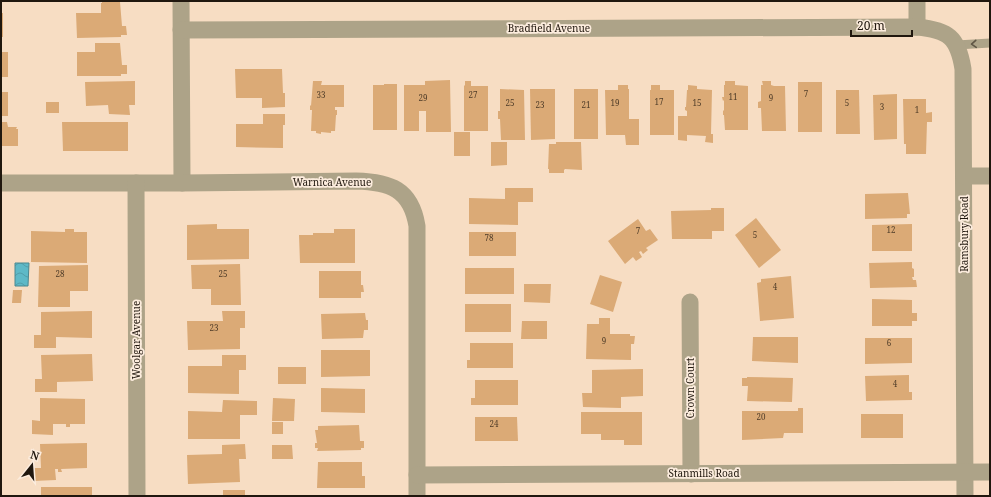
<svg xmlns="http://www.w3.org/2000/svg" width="991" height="497" viewBox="0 0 991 497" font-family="'Noto Serif',serif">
<defs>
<pattern id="water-waves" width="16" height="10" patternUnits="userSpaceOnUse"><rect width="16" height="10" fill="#5eb9c7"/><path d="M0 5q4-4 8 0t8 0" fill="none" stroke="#519eaa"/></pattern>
</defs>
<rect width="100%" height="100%" fill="#f7ddc3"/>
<polygon fill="url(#water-waves)" stroke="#4b8890" points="15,263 29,263 28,286 15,286"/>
<g fill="#dbaa76">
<polygon points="102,1 116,1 116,2 120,2 122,26 126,26 127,35 121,35 121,37 77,38 76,13 101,13 101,3 102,3"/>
<rect x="1" y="13" width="2" height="24"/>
<polygon points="95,43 120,43 122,65 127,65 127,74 121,74 121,76 77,76 77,52 95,52"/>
<rect x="1" y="52" width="7" height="25"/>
<polygon points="235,69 282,69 283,93 285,93 285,107 262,108 262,98 236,98"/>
<polygon points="450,80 451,132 426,132 426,111 419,111 419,131 404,131 404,85 425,85 425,81"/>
<polygon points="135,81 135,105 129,105 130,115 109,114 108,105 86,106 85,82"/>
<polygon points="313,81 322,81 321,85 344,85 344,107 335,107 335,110 337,110 337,115 336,115 335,131 331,131 331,133 321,132 321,134 316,133 316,131 311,131 312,110 310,110 310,105 311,106"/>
<polygon points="465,81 471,81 471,86 488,86 488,131 464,131 464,86 465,85"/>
<polygon points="725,81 735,81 735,85 748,86 748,130 725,130 724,115 723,115 723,110 724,111 724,100 723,101 722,97 724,97 724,85 725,85"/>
<polygon points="762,81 771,81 771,85 774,86 785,86 786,131 762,131 761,108 758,108 758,102 761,101 761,85 763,85"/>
<rect x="798" y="82" width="24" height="50"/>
<polygon points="384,84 397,84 397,130 373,130 373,85 384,85"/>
<polygon points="618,85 628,85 628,89 629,89 629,119 639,119 639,145 626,145 625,135 606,135 605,90 618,90"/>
<polygon points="651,85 660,85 660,90 674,90 674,135 650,135 650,90 651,90"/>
<polygon points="688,85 697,86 697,89 712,90 711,134 713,134 713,143 705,142 706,136 687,135 687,141 678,140 678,116 687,116 687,111 685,110 685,107 686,107 687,90 688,90"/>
<polygon points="500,89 524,90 525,140 501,140 500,119 498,119 498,111 500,111"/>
<polygon points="530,89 555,89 555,139 531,140"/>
<rect x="574" y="89" width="24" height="50"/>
<polygon points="836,90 859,90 860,134 836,134"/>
<rect x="1" y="92" width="7" height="24"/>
<polygon points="897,94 897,139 874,140 873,95"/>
<polygon points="903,99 926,99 926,113 932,112 932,122 927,122 926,154 906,154 906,144 904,144"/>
<rect x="46" y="102" width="13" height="11"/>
<polygon points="263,114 285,114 285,125 283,125 283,148 236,147 236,124 263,124"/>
<polygon points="1,122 7,122 8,127 17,127 16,129 18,129 18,146 1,146"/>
<polygon points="62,122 128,122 128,151 63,151"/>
<rect x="454" y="132" width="16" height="24"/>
<polygon points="491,142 507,142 507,165 491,166"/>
<polygon points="556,142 581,142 582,170 565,169 564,170 564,173 549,173 549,169 548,169 549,144 556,144"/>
<polygon points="505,188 533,188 533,202 518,202 518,225 469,224 469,198 505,199"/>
<polygon points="908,193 910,214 907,214 907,218 865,219 865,194"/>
<polygon points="711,208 724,208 724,231 712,231 712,239 672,239 671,211 711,210"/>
<polygon points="756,218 781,250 759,268 735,235"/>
<polygon points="638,219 646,231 650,229 658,240 646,248 648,250 643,254 641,251 639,252 642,257 636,261 633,257 625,264 608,241"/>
<polygon points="217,224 217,229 249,229 249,259 187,260 187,225"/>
<polygon points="912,224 912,251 872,251 872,225"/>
<polygon points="65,229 74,229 74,232 87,232 87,263 31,262 31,231 65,232"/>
<polygon points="334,229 355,229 355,263 300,263 299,235 313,235 313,233 334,233"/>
<rect x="469" y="232" width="47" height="24"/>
<polygon points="912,262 912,268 914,269 914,277 912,277 913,280 916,280 917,287 870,288 869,263"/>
<polygon points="240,264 241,305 211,305 211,289 192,289 191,265"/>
<polygon points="88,265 88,291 70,291 70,307 38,307 39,266"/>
<rect x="465" y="268" width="49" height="26"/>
<polygon points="319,271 361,271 361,285 363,285 364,292 361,292 361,298 319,298"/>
<polygon points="600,275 622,282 613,312 590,304"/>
<polygon points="791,276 794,318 760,321 757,283 761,282 761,279"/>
<polygon points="524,284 551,284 550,303 524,302"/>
<polygon points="13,290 22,290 21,303 12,303"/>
<polygon points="872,299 912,300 912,313 917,313 917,321 912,321 912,326 872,326"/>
<rect x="465" y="304" width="46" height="28"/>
<polygon points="92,311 92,338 56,337 56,348 34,348 34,335 41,335 41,312"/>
<polygon points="222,311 245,311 245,328 240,328 240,349 188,350 187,321 223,321"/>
<polygon points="365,313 366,320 368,320 368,330 364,330 363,338 322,339 321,314"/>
<polygon points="599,318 610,318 610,334 630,334 630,336 635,336 634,344 631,344 631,360 586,359 587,324 599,324"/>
<polygon points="522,321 547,321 547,339 521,339"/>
<polygon points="753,337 798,337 798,363 752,361"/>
<polygon points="865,338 912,338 912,363 865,364"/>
<polygon points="470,343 513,343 513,368 467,368 467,360 470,360"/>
<polygon points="321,350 370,350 370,376 321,377"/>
<polygon points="92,354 93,381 57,382 57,392 35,392 35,379 42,379 41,355"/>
<polygon points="222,355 246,355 246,370 239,370 239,394 188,393 188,366 222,366"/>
<rect x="278" y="367" width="28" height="17"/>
<polygon points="643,369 643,396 621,397 621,408 583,407 582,393 592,393 592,370"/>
<polygon points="909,375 909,392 912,392 912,400 866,401 865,376"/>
<polygon points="747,377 793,378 792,402 747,401 748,386 742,386 742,378 747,378"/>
<polygon points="475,380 518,380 518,405 471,405 471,398 475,398"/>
<polygon points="321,388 365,389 365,413 321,412"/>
<polygon points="40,398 85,399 85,424 70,424 70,427 66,427 66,424 53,424 53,435 32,434 32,420 40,421"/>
<polygon points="273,398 295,399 294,421 272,421"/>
<polygon points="223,400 257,401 257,415 240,415 240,439 188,439 188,411 222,412"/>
<polygon points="798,408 803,408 803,433 784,433 783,438 742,440 742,411 798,411"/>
<polygon points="581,412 642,412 642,445 624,445 624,440 601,440 601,434 581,434"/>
<rect x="861" y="414" width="42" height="24"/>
<polygon points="475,417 517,417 518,441 475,441"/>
<rect x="272" y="422" width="11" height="12"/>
<polygon points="359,425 360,441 364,441 364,448 361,448 361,450 317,451 318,448 315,448 315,443 317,443 315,430 318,430 318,426"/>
<polygon points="87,443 87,468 61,469 62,472 58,472 58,469 55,469 56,480 33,481 33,468 41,468 40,444"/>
<polygon points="245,444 246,459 239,459 240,482 188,484 187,455 222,454 222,445"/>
<polygon points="272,445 292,445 293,459 272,459"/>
<polygon points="318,462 362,462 362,476 365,476 365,488 317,488"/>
<rect x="41" y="487" width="51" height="9"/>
<rect x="223" y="490" width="22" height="6"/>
</g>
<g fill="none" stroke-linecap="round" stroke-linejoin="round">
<polyline stroke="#ada388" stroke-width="9" points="957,45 990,43"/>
<g stroke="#ada388" stroke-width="17">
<polyline points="181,1 182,183"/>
<polyline points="917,1 917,27"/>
<path d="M 181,30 L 917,27 C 948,30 958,37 963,69 L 965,496"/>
<polyline points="964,176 990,176"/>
<path d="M 1,183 L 182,183 L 356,181 C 390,182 411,189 417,226 L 417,496"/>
<polyline points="136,183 137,496"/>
<polyline points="690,302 691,474"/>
<polyline points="417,475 990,472"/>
</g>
</g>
<defs><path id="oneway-chevron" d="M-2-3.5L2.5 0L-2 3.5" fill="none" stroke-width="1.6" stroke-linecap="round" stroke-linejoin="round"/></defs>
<use stroke="#5f5645" href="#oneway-chevron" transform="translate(974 44) rotate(176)"/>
<g text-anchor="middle" stroke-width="3.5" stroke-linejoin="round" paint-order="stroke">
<g font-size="8" fill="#4f3c28">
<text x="806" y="97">7</text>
<text x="321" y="98">33</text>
<text x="473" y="98">27</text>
<text x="733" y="100">11</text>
<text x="423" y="101">29</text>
<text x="771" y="101">9</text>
<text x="659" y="105">17</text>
<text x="510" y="106">25</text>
<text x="615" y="106">19</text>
<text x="697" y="106">15</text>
<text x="847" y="106">5</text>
<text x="540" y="108">23</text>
<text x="586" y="108">21</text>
<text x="882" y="110">3</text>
<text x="917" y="113">1</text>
<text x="891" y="233">12</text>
<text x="638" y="234">7</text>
<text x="755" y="238">5</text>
<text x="489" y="241">78</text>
<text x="60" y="277">28</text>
<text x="223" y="277">25</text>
<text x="775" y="290">4</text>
<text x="214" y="331">23</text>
<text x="604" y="344">9</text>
<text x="889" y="346">6</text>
<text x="895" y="387">4</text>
<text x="761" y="420">20</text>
<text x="494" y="427">24</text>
</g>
<g font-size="10" fill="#20170e" stroke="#fcecdd">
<text x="549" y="32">Bradfield Avenue</text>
<text x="332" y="186">Warnica Avenue</text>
<text transform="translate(964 234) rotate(-90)" y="4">Ramsbury Road</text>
<text transform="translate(136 340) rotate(-90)" y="4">Woolgar Avenue</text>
<text transform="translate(690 388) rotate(-90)" y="4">Crown Court</text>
<text x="704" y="477">Stanmills Road</text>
</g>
</g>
<rect width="991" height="497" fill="none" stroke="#20170e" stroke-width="4"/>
<g transform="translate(32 465) rotate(17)" stroke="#fcecdd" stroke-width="3" paint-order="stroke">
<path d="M0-3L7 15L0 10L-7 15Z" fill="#20170e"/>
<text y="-6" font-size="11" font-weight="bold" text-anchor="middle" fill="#20170e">N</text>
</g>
<path d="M851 30v6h61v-6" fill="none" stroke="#20170e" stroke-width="2"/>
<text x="857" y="30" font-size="12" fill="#20170e" stroke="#fcecdd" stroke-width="3" paint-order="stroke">20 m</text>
</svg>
